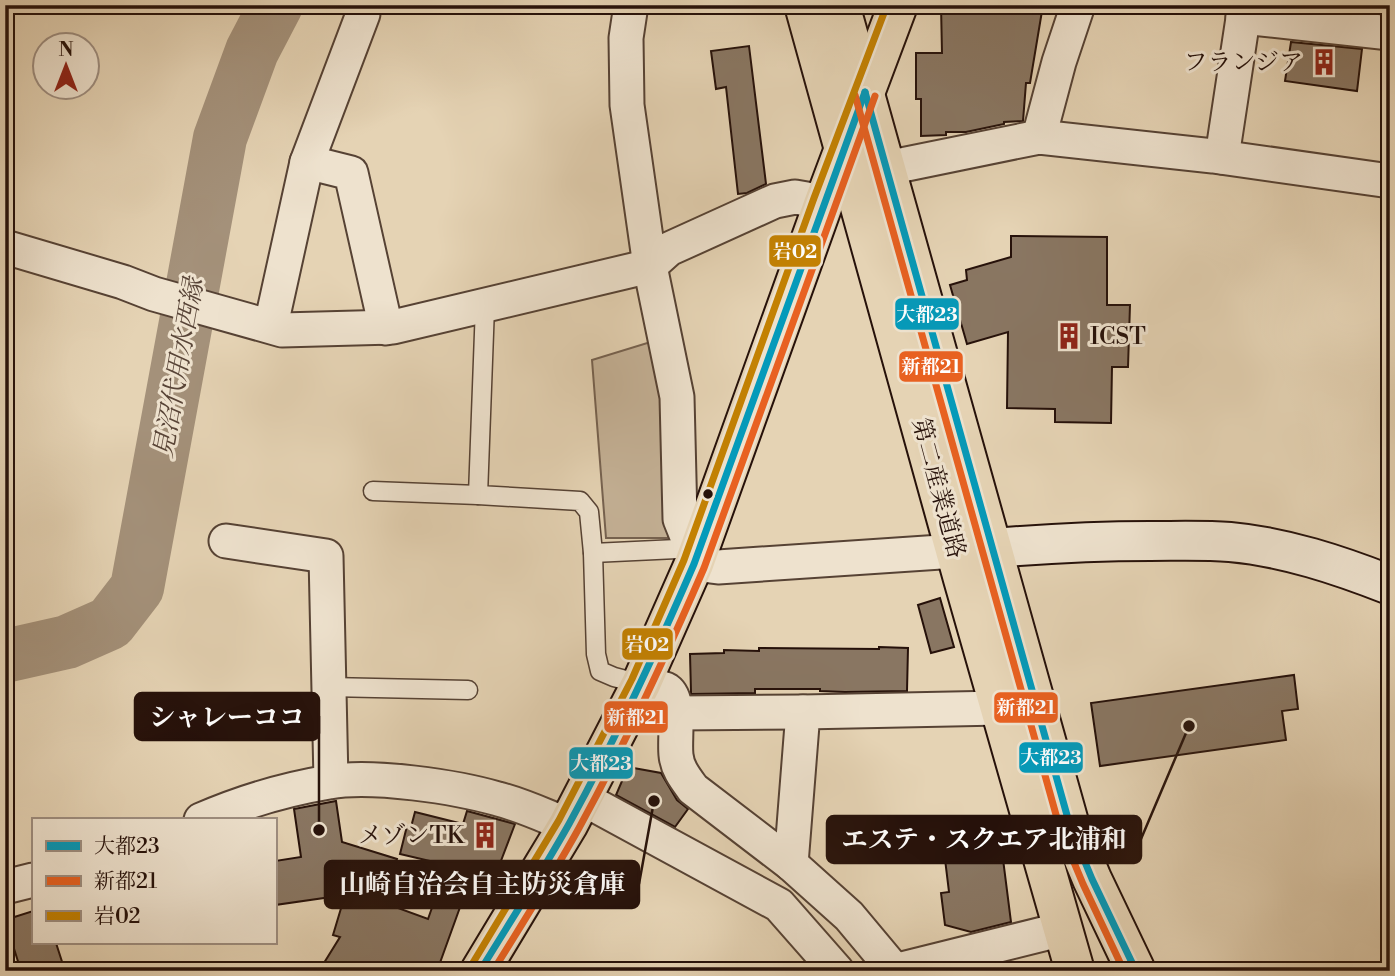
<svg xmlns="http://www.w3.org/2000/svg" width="1395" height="976" viewBox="0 0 1395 976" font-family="'Libre Bodoni','Noto Serif JP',serif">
<rect width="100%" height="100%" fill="#e5d3b4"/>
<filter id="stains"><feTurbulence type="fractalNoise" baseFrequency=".00286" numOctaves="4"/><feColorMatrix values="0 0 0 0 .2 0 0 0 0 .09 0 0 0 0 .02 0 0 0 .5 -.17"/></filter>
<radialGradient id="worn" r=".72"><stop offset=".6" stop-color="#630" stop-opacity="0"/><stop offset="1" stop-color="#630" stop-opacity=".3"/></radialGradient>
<polygon fill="#c5b297" stroke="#766250" stroke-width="2" points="657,340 669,397 668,538 606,538 592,360"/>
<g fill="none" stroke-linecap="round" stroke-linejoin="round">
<polyline stroke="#a4917a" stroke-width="54" points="5,656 67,642 110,623 137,588 220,138 252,51 276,5"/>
</g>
<g fill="#897662" stroke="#26110a" stroke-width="2">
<polygon points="941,5 1043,5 1030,83 1026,83 1023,121 1004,122 1004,124 966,132 946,132 946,135 921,136 921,99 916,99 916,53 942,53"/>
<polygon points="1291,42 1362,49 1357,91 1285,81"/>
<polygon points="749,46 766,184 747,193 738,194 726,87 716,89 711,51"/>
<polygon points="1011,236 1107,237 1107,305 1130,305 1128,367 1112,367 1111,423 1055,422 1055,409 1007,408 1008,332 967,344 950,285 967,280 966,270 1011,257"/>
<polygon points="940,598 954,647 931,653 918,605"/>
<polygon points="879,647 908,648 907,691 845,692 820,691 820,689 755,689 755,693 691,694 691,692 690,654 724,653 724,650 759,651 759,648 879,649"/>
<polygon points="1294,675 1298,709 1282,711 1286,740 1100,766 1091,703"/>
<polygon points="628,767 661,773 677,800 688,809 675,827 616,795"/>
<polygon points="336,801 342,842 397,859 384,903 428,919 447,865 400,854 407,826 411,827 415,812 463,824 467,811 515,824 499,866 492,863 477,904 463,899 437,971 319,971 340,937 333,935 345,895 275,905 275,861 301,857 294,809"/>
<polygon points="993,852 994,860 1003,859 1011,922 971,932 945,925 941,893 949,892 945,859"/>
<polygon points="33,911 33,943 56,943 65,971 21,971 5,920"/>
</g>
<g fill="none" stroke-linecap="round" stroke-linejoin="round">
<defs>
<g id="lane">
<polyline points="485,306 478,495 580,501 589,512 593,553 596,654 600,671 614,677 641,684"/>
<polyline points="373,491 478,495"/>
<polyline points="593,553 698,548"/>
<polyline points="329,687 468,690"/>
</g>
<g id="street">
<polyline points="631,5 626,38 627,105 650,266 677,397 680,519 686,534 700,547"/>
<polyline points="1243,17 1390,33"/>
<polyline points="1039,137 1059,62 1078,5"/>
<polyline points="1222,157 1245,5"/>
<polyline points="307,162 351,173 386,328"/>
<polyline points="887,168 1039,137 1213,156 1390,181"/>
<polyline points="5,247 123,282 154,294 282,330 393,327 650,266 669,249 775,201 795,197 824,202"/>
<polyline points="271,325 307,162 363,14"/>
<polyline points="226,541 326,556 331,781"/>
<polyline points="694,564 718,567 956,551"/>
<path d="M 641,684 C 648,686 661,686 667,690 C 681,700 674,739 676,755 C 677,768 685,778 693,789 L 791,864 L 849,916 L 895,971"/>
<polyline points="676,713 803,712"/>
<polyline points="582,798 779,905 837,971"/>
<path d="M 201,820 C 240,803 287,789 329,782 C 371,774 457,787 498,799 C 522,805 545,816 568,825"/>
<polyline points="791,864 803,712 1001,708"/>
<polyline points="5,887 33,880"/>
<polyline points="894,971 1063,929"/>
</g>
<path id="secondary" d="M 959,551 C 1023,545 1086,541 1150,541 C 1177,541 1204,540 1230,542 C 1285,547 1339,565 1390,585"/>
<g id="primary">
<polyline points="804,5 963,579 1075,971"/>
<polyline points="840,5 1070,826 1092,879 1136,971"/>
<polyline points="480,971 568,825 641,684 694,564 824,202 898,5"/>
</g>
</defs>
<use href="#lane" stroke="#564234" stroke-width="21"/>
<use href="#street" stroke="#564234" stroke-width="37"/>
<use href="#secondary" stroke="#26110a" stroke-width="42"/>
<use href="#primary" stroke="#26110a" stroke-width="42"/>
<use href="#lane" stroke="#eee2ce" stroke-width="18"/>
<use href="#street" stroke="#eee2ce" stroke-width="33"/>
<use href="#secondary" stroke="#eee2ce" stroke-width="38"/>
<use href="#primary" stroke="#e5d3b4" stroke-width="38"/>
<defs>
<g id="bus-1">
<polyline points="865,92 1070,826 1092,879 1136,971"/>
<path d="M 480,971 C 510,922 541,874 569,824 C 615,740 656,652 694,564 L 865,92"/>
</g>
<g id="bus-2">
<polyline points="855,95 1060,829 1083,884 1124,971"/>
<path d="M 493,971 C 522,924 552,877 579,828 C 625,744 666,656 704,568 L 875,96"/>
</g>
<polyline id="bus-3" points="471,966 559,820 632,679 684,560 814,198 887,5"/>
</defs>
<use href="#bus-1" stroke="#eee2ce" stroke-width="12"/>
<use href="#bus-2" stroke="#eee2ce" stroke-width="12"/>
<use href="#bus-3" stroke="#eee2ce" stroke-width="12"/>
<use href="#bus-1" stroke="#049aba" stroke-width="7"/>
<use href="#bus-2" stroke="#e86121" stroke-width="7"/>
<use href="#bus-3" stroke="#c38102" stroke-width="7"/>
</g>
<defs>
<symbol id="building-bare" viewBox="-9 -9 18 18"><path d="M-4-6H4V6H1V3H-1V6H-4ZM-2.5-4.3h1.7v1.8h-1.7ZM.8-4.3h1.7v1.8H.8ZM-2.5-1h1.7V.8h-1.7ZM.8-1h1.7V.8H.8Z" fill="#8f2418" stroke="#eee2ce" stroke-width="2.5" paint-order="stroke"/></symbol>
</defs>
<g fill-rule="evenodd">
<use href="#building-bare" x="1305" y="43" width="38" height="38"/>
<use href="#building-bare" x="1050" y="317" width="38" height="38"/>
<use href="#building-bare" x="466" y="816" width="38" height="38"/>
</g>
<circle fill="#26110a" stroke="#eee2ce" stroke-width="2.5" cx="708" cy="494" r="6"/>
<g text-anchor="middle" stroke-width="6" stroke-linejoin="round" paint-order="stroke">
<g font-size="24" fill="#26110a" stroke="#eee2ce" text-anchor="end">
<text x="1303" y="70">フランジア</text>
<text x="1090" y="344" text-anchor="start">ICST</text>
<text x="464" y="843">メゾンTK</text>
</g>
<g font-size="24" fill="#26110a" stroke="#eee2ce">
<text transform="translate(939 488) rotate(75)" y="8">第二産業道路</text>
</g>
<g font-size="26" font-style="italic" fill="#584437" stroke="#eee2ce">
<text transform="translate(178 368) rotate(-80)" y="9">見沼代用水西縁</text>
</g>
</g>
<path fill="none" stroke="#26110a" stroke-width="2.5" d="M319 830L319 716M1189 726L1141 839M654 801L639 884"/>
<g fill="#26110a" stroke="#eee2ce" stroke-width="2.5">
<circle cx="319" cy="830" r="7"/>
<circle cx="1189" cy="726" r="7"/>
<circle cx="654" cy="801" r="7"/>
</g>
<g fill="#26110a" stroke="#26110a" stroke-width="2.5">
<rect x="135" y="693" width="184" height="47" rx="7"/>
<rect x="827" y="816" width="314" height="47" rx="7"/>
<rect x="325" y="861" width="314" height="47" rx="7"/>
</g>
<g font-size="26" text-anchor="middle" font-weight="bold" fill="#fff">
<text x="227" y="726">シャレーココ</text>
<text x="984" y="848">エステ・スクエア北浦和</text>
<text x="482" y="893">山崎自治会自主防災倉庫</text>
</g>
<g stroke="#eee2ce" stroke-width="2.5">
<rect x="768" y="234" width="54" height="34" rx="7" fill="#c38102"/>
<rect x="894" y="297" width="66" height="34" rx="7" fill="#049aba"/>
<rect x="898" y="350" width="66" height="33" rx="7" fill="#e86121"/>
<rect x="621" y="627" width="53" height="34" rx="7" fill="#c38102"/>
<rect x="993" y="691" width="66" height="33" rx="7" fill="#e86121"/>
<rect x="603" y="700" width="66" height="34" rx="7" fill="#e86121"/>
<rect x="1018" y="741" width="66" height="33" rx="7" fill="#049aba"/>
<rect x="568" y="746" width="66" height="34" rx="7" fill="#049aba"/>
</g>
<g font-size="19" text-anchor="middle" font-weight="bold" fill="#fff">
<text x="795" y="258">岩02</text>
<text x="927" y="321">大都23</text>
<text x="931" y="373">新都21</text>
<text x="647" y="651">岩02</text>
<text x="1026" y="714">新都21</text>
<text x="636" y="724">新都21</text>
<text x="1051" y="764">大都23</text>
<text x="601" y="770">大都23</text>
</g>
<rect width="1395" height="976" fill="none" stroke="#e5d3b4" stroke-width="28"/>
<rect x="7" y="7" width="1381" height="962" fill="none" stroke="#26110a" stroke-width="3.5"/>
<rect x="14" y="14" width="1367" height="948" fill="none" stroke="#26110a" stroke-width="2"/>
<rect x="32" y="818" width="245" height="126" fill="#eee2ce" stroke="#9e8e80" stroke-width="2"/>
<rect x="46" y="841" width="35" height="10" fill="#049aba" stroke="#9e8e80" stroke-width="2"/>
<text x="94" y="853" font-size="21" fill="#26110a">大都23</text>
<rect x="46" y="876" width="35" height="10" fill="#e86121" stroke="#9e8e80" stroke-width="2"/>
<text x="94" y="888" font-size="21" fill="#26110a">新都21</text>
<rect x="46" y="911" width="35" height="10" fill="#c38102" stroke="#9e8e80" stroke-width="2"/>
<text x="94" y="923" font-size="21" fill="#26110a">岩02</text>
<g transform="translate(66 66)"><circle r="33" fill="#eee2ce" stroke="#9e8e80" stroke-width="2"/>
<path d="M0-5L12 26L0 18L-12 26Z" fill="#8f2418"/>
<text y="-10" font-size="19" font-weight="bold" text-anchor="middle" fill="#26110a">N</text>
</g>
<rect width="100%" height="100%" filter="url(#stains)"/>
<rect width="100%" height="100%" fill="url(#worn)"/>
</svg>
